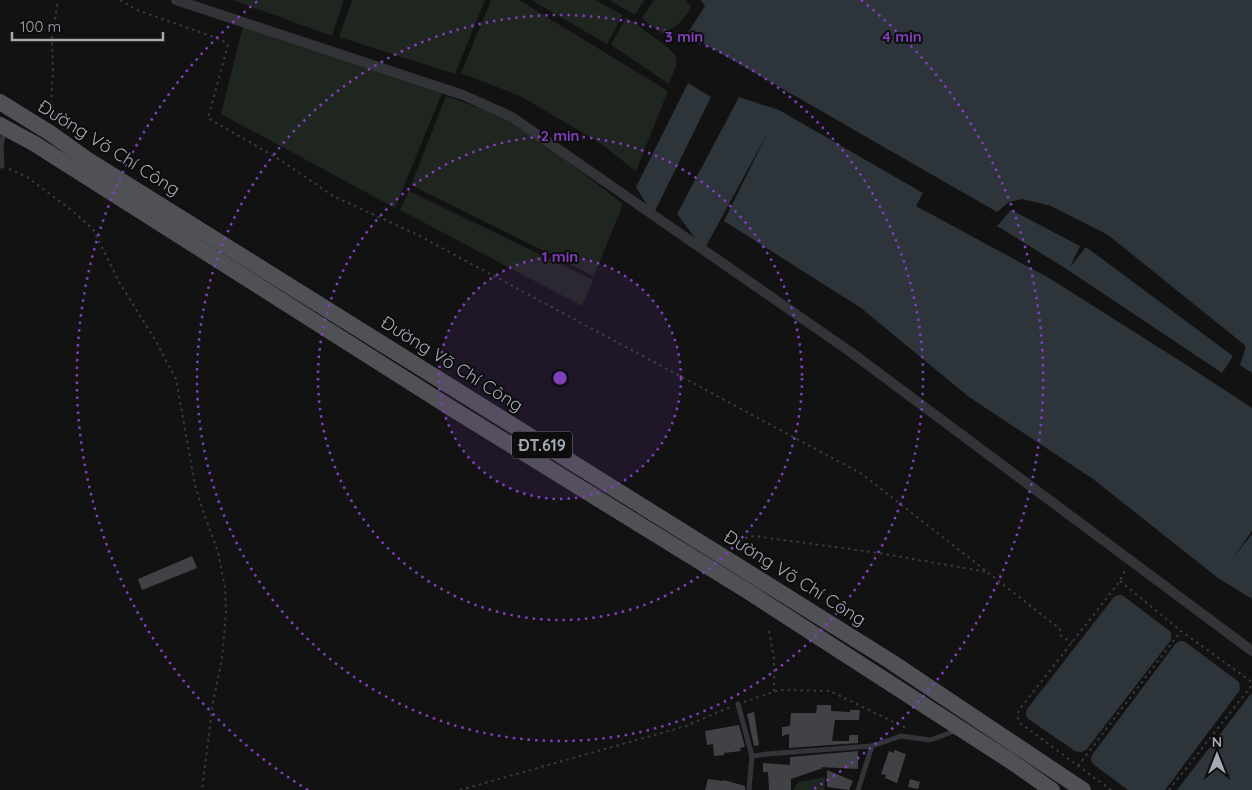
<svg xmlns="http://www.w3.org/2000/svg" width="1252" height="790" viewBox="0 0 1252 790" font-family="Quicksand,sans-serif">
<rect width="100%" height="100%" fill="#121213"/>
<g fill="#1f251f">
<polygon points="235,0 344,0 332,36 235,1"/>
<polygon points="352,0 485,0 455,74 339,37"/>
<polygon points="491,0 519,0 668,91 636,171 597,141 520,96 461,73"/>
<polygon points="531,0 595,0 623,15 607,44"/>
<polygon points="609,0 644,0 635,15"/>
<path d="M 654,0 L 686,0 L 691,7 C 684,21 675,28 662,34 L 642,18 Z"/>
<polygon points="626,17 666,46 676,56 676,66 669,84 611,45"/>
<polygon points="244,22 442,93 395,208 221,114"/>
<polygon points="446,96 516,121 623,204 594,276 411,185"/>
<polygon points="409,191 593,280 582,306 400,210"/>
<polygon points="826,777 824,790 793,790 798,782"/>
</g>
<g fill="#2d343a">
<polygon points="701,0 1252,0 1252,373 1240,365 1246,346 1108,235 1051,206 1022,199 1009,202 997,212 687,34 705,6"/>
<polygon points="688,83 711,97 653,215 636,187"/>
<polygon points="739,97 779,110 923,193 916,206 1049,278 1185,364 1252,408 1252,531 1232,559 1252,534 1252,599 1218,578 1093,479 969,397 861,308 724,221 768,132 704,250 677,214"/>
<polygon points="1011,210 1080,246 1070,267 1086,247 1233,356 1222,373 1068,270 997,226"/>
<polygon points="1118,595 1122,595 1171,632 1171,640 1086,750 1081,752 1075,751 1027,718 1026,714 1027,709 1114,597"/>
<polygon points="1180,641 1184,641 1239,682 1240,690 1165,790 1128,790 1093,764 1091,760 1092,755 1176,643"/>
<polygon points="1252,694 1252,790 1177,790 1250,695"/>
</g>
<g fill="#414246">
<polygon points="192,556 197,568 142,590 138,579"/>
<polygon points="817,705 831,705 831,711 850,712 850,710 860,710 859,720 835,720 832,741 849,741 849,735 858,735 858,743 789,748 789,734 782,736 782,727 790,726 791,713 816,713"/>
<polygon points="754,712 759,745 754,746 747,714"/>
<polygon points="739,725 745,747 740,748 741,751 724,753 724,755 714,756 713,744 707,745 705,731"/>
<polygon points="894,750 906,754 897,783 885,778 886,775 881,774 889,751 894,753"/>
<polygon points="858,751 858,769 820,767 823,768 791,779 791,790 769,790 768,772 763,772 763,763 790,765 790,757"/>
<polygon points="827,770 853,781 849,790 827,787"/>
<polygon points="708,779 723,781 724,780 745,786 745,790 705,790"/>
<polygon points="910,779 920,782 918,789 908,787"/>
</g>
<g fill="none" stroke-linecap="round" stroke-linejoin="round">
<g stroke="#393b3e" stroke-width="2" stroke-dasharray="2.5 4" stroke-linecap="butt">
<polyline points="120,0 137,10 222,40 228,45 208,118 282,161 333,196 416,234 862,474 1060,629 1060,635 1072,643"/>
<polyline points="55,116 51,102 53,73 52,38 58,0"/>
<polyline points="9,169 27,177 70,209 93,229 119,282 154,338 176,379 195,485 202,508 218,552 225,588 226,612 222,659 213,702 202,790"/>
<polyline points="745,538 754,536 879,553 987,572"/>
<polyline points="1120,581 1181,631 1252,682"/>
<polyline points="769,631 774,659 774,691"/>
<polyline points="744,702 779,690 830,691 908,729"/>
<polyline points="1078,766 1181,631"/>
<polyline points="460,790 686,726 730,707"/>
<polyline points="1111,790 1020,723 1017,716 1019,710 1120,581 1126,568"/>
<polyline points="1169,790 1252,685"/>
</g>
<g stroke="#333438" stroke-width="5">
<polyline points="0,166 2,166 1,146 4,131"/>
<polyline points="738,704 752,756"/>
<polyline points="872,746 901,736 930,740 958,730"/>
<polyline points="749,790 752,756 767,754 872,746 858,790"/>
</g>
<polyline stroke="#333438" stroke-width="10" points="176,0 463,95 512,117 852,353 1252,651"/>
<g stroke="#505156" stroke-width="16">
<polyline points="0,102 50,133 88,160 890,661 1083,790"/>
<polyline points="0,125 35,144 451,408 749,592 1012,762 1052,790"/>
</g>
</g>
<circle cx="560" cy="378" r="121" fill="#813fbd" fill-opacity=".12"/>
<g fill="none" stroke="#813fbd" stroke-width="2.5" stroke-dasharray="2.5 5">
<circle cx="560" cy="378" r="121"/>
<circle cx="560" cy="378" r="242"/>
<circle cx="560" cy="378" r="363"/>
<path d="M308 790A483 483 0 0 1 259 0M861 0A483 483 0 0 1 812 790"/>
</g>
<g text-anchor="middle" stroke-width="4" stroke-linejoin="round" paint-order="stroke">
<rect fill="#0d0d0e" stroke="#777a81" stroke-width="1" x="512" y="431.5" width="60" height="27" rx="4"/>
<g font-size="16" font-weight="bold" fill="#a5a9b2">
<text x="542" y="451">ĐT.619</text>
</g>
<g font-size="18" fill="#a5a9b2" stroke="#0d0d0e">
<text transform="translate(109 148) rotate(32)" y="6">Đường Võ Chí Công</text>
<text transform="translate(452 364) rotate(32)" y="6">Đường Võ Chí Công</text>
<text transform="translate(795 578) rotate(32)" y="6">Đường Võ Chí Công</text>
</g>
</g>
<circle cx="560" cy="378" r="8" fill="#813fbd" stroke="#0d0d0e" stroke-width="2.5"/>
<g font-size="15" text-anchor="middle" font-weight="bold" fill="#813fbd" stroke="#0d0d0e" stroke-width="4" stroke-linejoin="round" paint-order="stroke">
<text x="902" y="42">4 min</text>
<text x="684" y="42">3 min</text>
<text x="560" y="141">2 min</text>
<text x="560" y="262">1 min</text>
</g>
<g transform="translate(1217 755)" stroke="#0d0d0e" stroke-width="4" paint-order="stroke">
<path d="M0-4L9 19L0 12L-9 19Z" fill="#a5a9b2"/>
<text y="-8" font-size="14" font-weight="bold" text-anchor="middle" fill="#a5a9b2">N</text>
</g>
<path d="M12 32v8h151v-8" fill="none" stroke="#a5a9b2" stroke-width="2.5"/>
<text x="20" y="32" font-size="15" fill="#a5a9b2" stroke="#0d0d0e" stroke-width="4" paint-order="stroke">100 m</text>
</svg>
